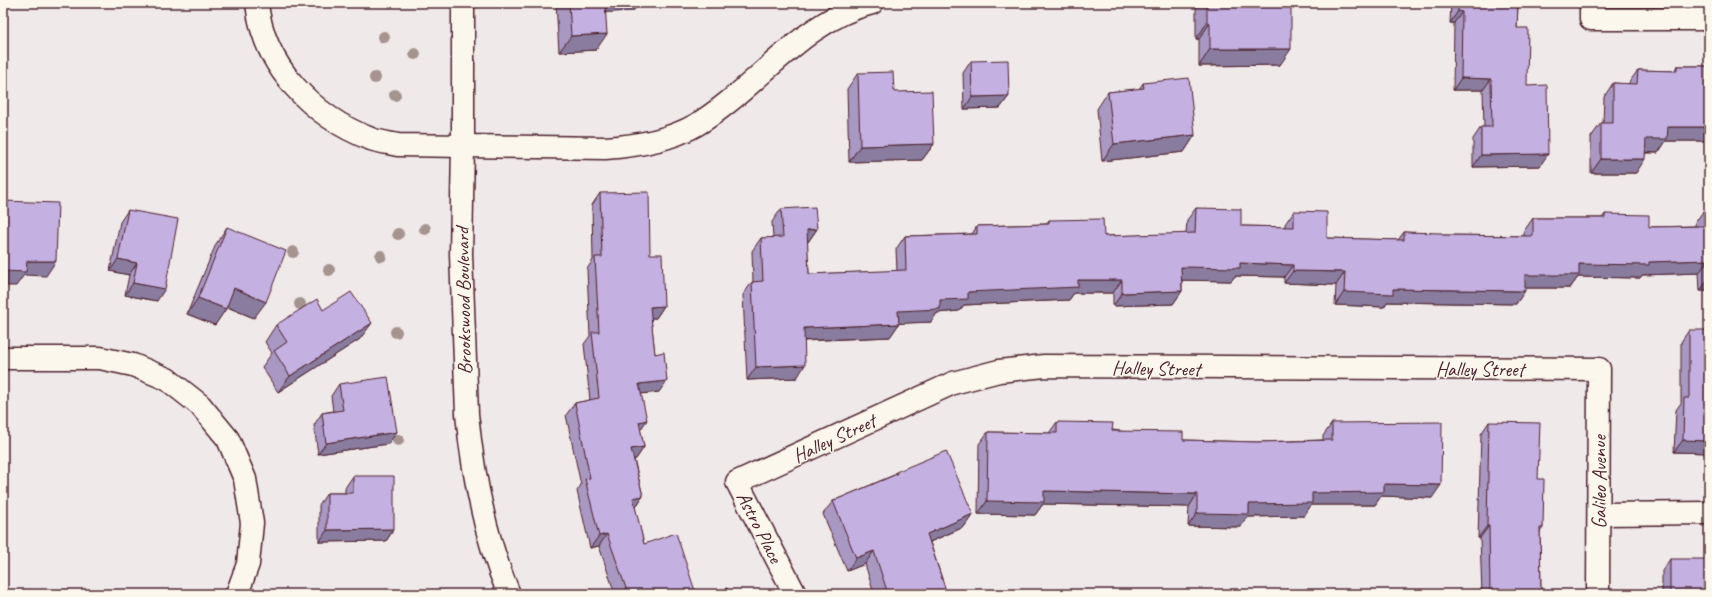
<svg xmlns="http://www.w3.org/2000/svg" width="1712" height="597" viewBox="0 0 1712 597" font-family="Caveat,sans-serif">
<rect width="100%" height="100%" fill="#f0e9ea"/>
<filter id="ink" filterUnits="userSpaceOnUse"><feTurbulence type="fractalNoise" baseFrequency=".025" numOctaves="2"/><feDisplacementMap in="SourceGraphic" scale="8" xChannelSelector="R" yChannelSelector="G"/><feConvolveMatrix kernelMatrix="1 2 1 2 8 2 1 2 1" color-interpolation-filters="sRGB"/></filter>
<g filter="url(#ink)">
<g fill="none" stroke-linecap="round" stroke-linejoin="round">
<defs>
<g id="street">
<path d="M 257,3 C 263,66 313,117 371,139 C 380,142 389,143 398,145 L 605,148 C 636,146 668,141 696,125 C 755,90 803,19 872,3"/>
<polyline points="1591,3 1591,19 1709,19"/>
<polyline points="3,358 100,358 133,365 167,379 200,405 228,439 245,479 252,523 248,564 237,594"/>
<polyline points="1599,514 1709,513"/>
<polyline points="795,594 737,482 953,383 999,371 1044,366 1599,369 1598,594"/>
</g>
<path id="secondary" d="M 463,3 L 463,147 L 461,254 L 467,414 C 473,475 485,538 509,594"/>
</defs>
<use href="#street" stroke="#4a1f2b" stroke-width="25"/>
<use href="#secondary" stroke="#4a1f2b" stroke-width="25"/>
<use href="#street" stroke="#fbf7ec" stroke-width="22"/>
<use href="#secondary" stroke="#fbf7ec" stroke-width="22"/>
</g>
<g fill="#a4938f">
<circle cx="384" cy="37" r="6"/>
<circle cx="415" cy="54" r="6"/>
<circle cx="375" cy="78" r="6"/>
<circle cx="395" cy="95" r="6"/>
<circle cx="425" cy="229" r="6"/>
<circle cx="398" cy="234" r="6"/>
<circle cx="293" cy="252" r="6"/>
<circle cx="381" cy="256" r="6"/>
<circle cx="329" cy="270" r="6"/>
<circle cx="300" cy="304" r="6"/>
<circle cx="396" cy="332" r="6"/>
<circle cx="398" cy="440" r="6"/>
</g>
<g fill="#a998c2" stroke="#4a1f2b">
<polygon points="556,3 639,3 633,11 606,12 596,50 559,52"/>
<polygon points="1196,3 1291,3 1280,65 1199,66 1199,39 1196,39"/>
<polygon points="1451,3 1518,3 1517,28 1540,166 1473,167 1473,139 1481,127 1484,127 1483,90 1453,90 1454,23 1450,23"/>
<polygon points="971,61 1009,96 1000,108 964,109 963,73"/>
<polygon points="1677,66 1709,66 1709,141 1666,141 1658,153 1646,153 1636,173 1591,173 1591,137 1601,123 1603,123 1604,97 1613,83 1628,84 1638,70 1674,71"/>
<polygon points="858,73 894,92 934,144 922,160 849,162 847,89"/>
<polygon points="1143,83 1195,135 1184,152 1102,161 1097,109 1108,92 1139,89"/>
<polygon points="600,193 650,254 664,306 656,318 651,318 659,392 641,394 640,429 644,447 636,459 634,459 643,496 635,508 644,544 696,594 615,594 599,546 590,548 577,491 581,485 566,415 575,403 590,400 584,344 590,336 587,269 593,260 592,205"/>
<polygon points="1196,208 1241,226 1285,227 1285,224 1294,211 1327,238 1398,240 1404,232 1442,235 1524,236 1524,231 1533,218 1602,218 1605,214 1649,227 1695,226 1695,223 1704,210 1709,210 1709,291 1700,291 1699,273 1642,275 1640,278 1578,277 1570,288 1525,288 1516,304 1387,302 1384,307 1335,305 1336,285 1284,283 1284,277 1235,276 1231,281 1182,280 1182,291 1173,304 1113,306 1113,293 1074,293 1069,300 964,305 959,311 937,313 931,322 899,323 890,337 804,341 797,378 747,380 743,295 752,282 753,282 752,251 761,238 773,238 772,222 781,209 817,229 808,242 807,242 809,274 897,271 896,249 905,236 972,234 977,226 1046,224 1049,220 1104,236 1186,234 1187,220"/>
<polygon points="128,210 157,301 125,295 129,275 110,271 120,222"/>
<polygon points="227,227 254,318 227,307 215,325 187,314 216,244"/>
<polygon points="323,310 360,339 278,392 262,367 272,353 265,342 276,325"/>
<polygon points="1689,330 1709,453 1674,452 1676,410 1681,403 1681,342"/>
<polygon points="339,384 388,444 318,454 314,425 322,413 333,411 331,396"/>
<polygon points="1057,422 1183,440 1257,442 1323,440 1323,436 1332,423 1432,498 1381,496 1375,505 1311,505 1304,516 1247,517 1240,527 1188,526 1189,507 1043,504 1035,515 978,514 979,444 988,432 1049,433"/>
<polygon points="1489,422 1538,479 1543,528 1540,532 1541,594 1482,594 1480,538 1478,538 1481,434"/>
<polygon points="896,472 973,514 964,527 930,542 947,594 874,594 865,564 847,571 823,514 833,501 894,475"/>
<polygon points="353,476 394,529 386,541 319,542 319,505 327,493 345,493 345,488"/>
<polygon points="1670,559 1709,594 1662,594 1662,571"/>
</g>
<g fill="#897c9e" stroke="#4a1f2b">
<polygon points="601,3 639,3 633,11 594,13"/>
<polygon points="1458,11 1462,12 1454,23 1450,23"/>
<polygon points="1207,23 1210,23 1199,39 1196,39"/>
<polygon points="607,34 596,50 559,52 571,36"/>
<polygon points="1210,49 1291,49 1280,65 1199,66"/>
<polygon points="1461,78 1491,79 1483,90 1453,90"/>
<polygon points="1009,96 1000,108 964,109 972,97"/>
<polygon points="1668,127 1709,127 1709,141 1666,141 1658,153 1636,152 1646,139"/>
<polygon points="1195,135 1184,152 1102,161 1114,144"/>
<polygon points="934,144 922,160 849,162 860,146"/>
<polygon points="1548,154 1540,166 1473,167 1481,155"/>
<polygon points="1601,159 1645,159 1636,173 1591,173"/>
<polygon points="817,229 808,242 798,243 807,230"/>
<polygon points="118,259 137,263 129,275 110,271"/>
<polygon points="1708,260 1699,273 1642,275 1640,278 1578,277 1570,288 1516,288 1525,275 1579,264"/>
<polygon points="27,261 56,261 46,276 24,275 16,286 3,286 3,271"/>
<polygon points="1240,263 1293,265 1284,277 1235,276 1231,281 1172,280 1181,267"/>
<polygon points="1293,271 1345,272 1336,285 1284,283"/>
<polygon points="1709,278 1709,291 1700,291"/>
<polygon points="1078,280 1122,280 1113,293 1074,293 1069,300 964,305 959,311 937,313 931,322 889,324 898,311 968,292"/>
<polygon points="133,283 165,289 157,301 125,295"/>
<polygon points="234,288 266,302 254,318 223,305"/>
<polygon points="1393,289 1525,291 1516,304 1387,302 1384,307 1335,305 1344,292"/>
<polygon points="1182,291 1173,304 1113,306 1122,293"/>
<polygon points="198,298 226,309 215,325 187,314"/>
<polygon points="664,306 656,318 641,318 650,307"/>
<polygon points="372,323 360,339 278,392 290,376"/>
<polygon points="899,324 890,337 795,341 804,328"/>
<polygon points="805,365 797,378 747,380 756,367"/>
<polygon points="667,381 659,392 631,395 639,384"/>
<polygon points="647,420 639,432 639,422"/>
<polygon points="397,432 388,444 318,454 326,443"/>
<polygon points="1683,440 1709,441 1709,453 1674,452"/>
<polygon points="644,447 636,459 623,461 631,449"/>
<polygon points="1384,484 1441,485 1432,498 1381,496 1375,505 1311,505 1304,516 1247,517 1240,527 1188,526 1197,513 1312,493"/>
<polygon points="1044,491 1197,494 1189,507 1043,504 1035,515 978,514 987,501"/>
<polygon points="643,496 635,508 633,498"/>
<polygon points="973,514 964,527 918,547 927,534"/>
<polygon points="1487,526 1489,526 1480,538 1478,538"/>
<polygon points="394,529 386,541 319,542 327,530"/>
<polygon points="607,534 599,546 590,548 599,536"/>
<polygon points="874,551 865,564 847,571 856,558"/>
</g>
<g fill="#c4b1e1" stroke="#4a1f2b">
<polygon points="569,3 605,3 607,34 571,36"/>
<polygon points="1207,3 1291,3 1291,49 1210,49 1210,23 1207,23"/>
<polygon points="1458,3 1518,3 1517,28 1528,28 1527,86 1547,85 1548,154 1481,155 1481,127 1492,127 1491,79 1461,78 1462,12 1458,11"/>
<polygon points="1008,60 1009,96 972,97 971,61"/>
<polygon points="1677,66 1709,66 1709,127 1668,127 1667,139 1646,139 1645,159 1601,159 1601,123 1613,123 1613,83 1637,84 1638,70 1677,71"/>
<polygon points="893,72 894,92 932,91 934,144 860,146 858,73"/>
<polygon points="1189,78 1195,135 1114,144 1108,92 1144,88 1143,83"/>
<polygon points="649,192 650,254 662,254 664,306 650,307 655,354 664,352 667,381 639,384 647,420 639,422 644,447 631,449 643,496 633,498 644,544 676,533 696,594 628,594 607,534 599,536 585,479 590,478 575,403 599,398 592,332 599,332 595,257 602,257 600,193"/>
<polygon points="3,201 58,203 56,261 27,261 26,272 3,271"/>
<polygon points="815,207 817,229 807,230 809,274 906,270 905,236 977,234 977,226 1049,224 1049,220 1103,219 1104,236 1195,233 1196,208 1241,209 1241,226 1294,227 1294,211 1327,212 1327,238 1404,240 1404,232 1442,233 1442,235 1533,236 1533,218 1605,218 1605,214 1649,215 1649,227 1705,226 1704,210 1709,210 1709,278 1708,260 1649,262 1649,265 1579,264 1579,275 1525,275 1525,291 1393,289 1393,294 1344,292 1345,272 1293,271 1293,265 1240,263 1240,268 1181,267 1182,291 1122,293 1122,280 1078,280 1078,287 968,292 968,299 940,300 940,309 898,311 899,324 804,328 805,365 756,367 752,282 763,281 761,238 783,237 781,209"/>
<polygon points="128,210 178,219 165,289 133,283 137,263 118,259"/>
<polygon points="227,227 286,251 266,302 234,288 226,309 198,298"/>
<polygon points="351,292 372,323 290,376 274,351 287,342 276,325 317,299 323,310"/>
<polygon points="1689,330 1709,330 1709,441 1683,440 1684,398 1689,398"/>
<polygon points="388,377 397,432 326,443 322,413 343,410 339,384"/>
<polygon points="1057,422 1113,423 1112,431 1183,432 1183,440 1257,442 1332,440 1332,423 1442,422 1441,485 1384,484 1384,492 1312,493 1312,503 1249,504 1249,514 1197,513 1197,494 1044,491 1044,502 987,501 988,432 1057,433"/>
<polygon points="1489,422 1540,423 1538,479 1544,479 1543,528 1540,528 1541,594 1490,594 1489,526 1487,526"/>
<polygon points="946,451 973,514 927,534 947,594 888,594 874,551 856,558 833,501 897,474 896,472"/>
<polygon points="353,476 394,476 394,529 327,530 327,493 353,493"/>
<rect x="1670" y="559" width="39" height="35"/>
<polygon points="727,588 729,594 711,594"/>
</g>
</g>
<g text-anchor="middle" stroke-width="3" stroke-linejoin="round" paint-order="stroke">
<g font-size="20" fill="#4a1f2b" stroke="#fbf7ec">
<text transform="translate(463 301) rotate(-91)" y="7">Brookswood Boulevard</text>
<text transform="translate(1156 368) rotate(1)" y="7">Halley Street</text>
<text x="1480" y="376">Halley Street</text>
<text transform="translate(834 438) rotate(-25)" y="7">Halley Street</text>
<text transform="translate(1599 482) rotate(-90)" y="7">Galileo Avenue</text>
<text transform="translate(760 527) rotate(63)" y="7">Astro Place</text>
</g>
</g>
<rect width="1712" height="597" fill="none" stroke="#fbf7ec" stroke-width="16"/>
<rect x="8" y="8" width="1696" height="581" fill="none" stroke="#4a1f2b" stroke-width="1.5" filter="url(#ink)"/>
</svg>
